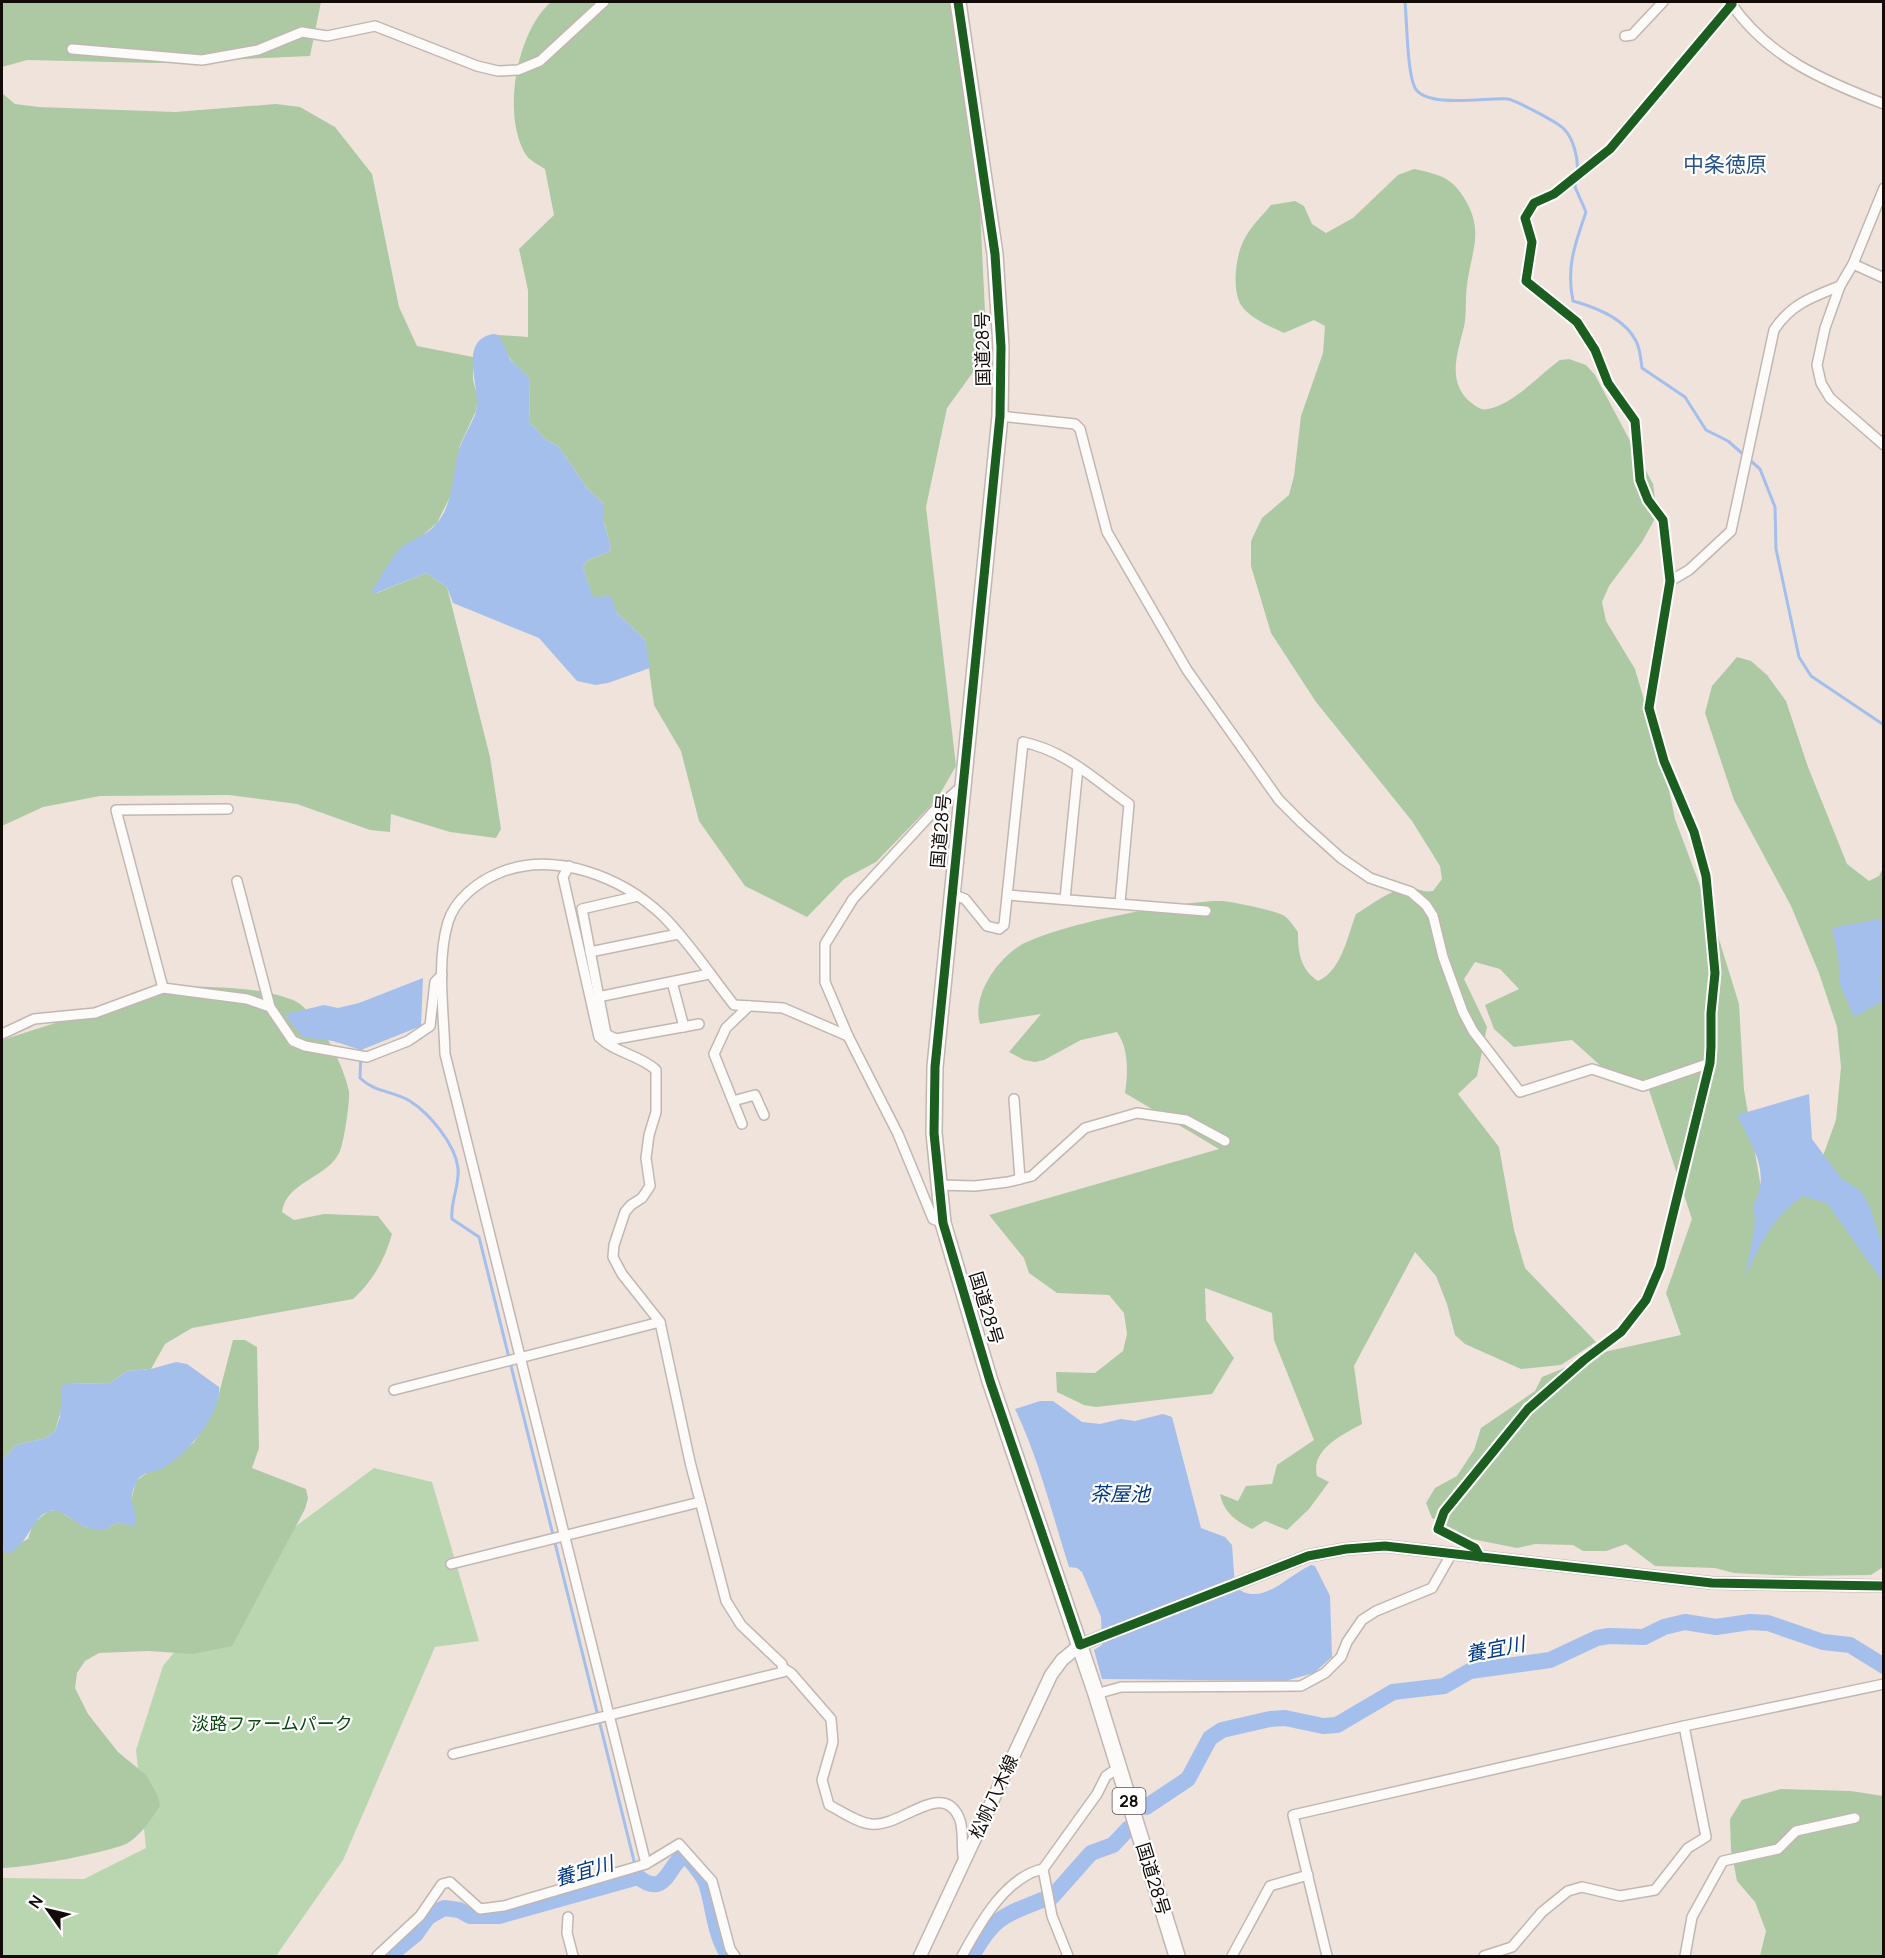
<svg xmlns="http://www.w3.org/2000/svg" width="1885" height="1958" viewBox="0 0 1885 1958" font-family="Manrope,'Noto Sans JP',sans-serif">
<rect width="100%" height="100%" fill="#efe3dc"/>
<polygon fill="#bad6b1" points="374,1468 432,1482 479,1641 435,1647 343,1860 276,1956 2,1956 2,1878 84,1879 146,1848 136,1750 163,1666 249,1561"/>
<g fill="#adc9a4">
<polygon points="2,2 321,2 310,56 156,63 27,60 2,67"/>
<path d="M 551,2 L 951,2 L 980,209 L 987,353 L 947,408 L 926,507 L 956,766 L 937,799 L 876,862 L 844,879 L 807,917 L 745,886 L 699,821 L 681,751 L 654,705 L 645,640 L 616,612 L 609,596 L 593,598 L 583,567 L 588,560 L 609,552 L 611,548 L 604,522 L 604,504 L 587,488 L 558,446 L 546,440 L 529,422 L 530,379 C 516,366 503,354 499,335 L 528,337 L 528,290 L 519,249 L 554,215 L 545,169 C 539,165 529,160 526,155 C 501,115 517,31 551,2 Z"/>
<polygon points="2,93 15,104 39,107 175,112 276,104 300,107 335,127 372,174 399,307 417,346 473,357 473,380 478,399 476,411 460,445 453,491 437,523 417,540 403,547 377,593 426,573 447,587 490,757 501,829 496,838 450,832 391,814 390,832 370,830 297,804 229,795 100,796 43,807 2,826"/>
<path d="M 1414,169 C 1441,175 1452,177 1466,201 C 1484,233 1471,252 1467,285 C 1465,299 1467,313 1464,327 C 1458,351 1447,380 1468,400 C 1474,405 1480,411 1488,409 C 1515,403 1538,376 1560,360 L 1569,359 L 1586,365 L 1595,375 L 1653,484 L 1657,515 L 1642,542 L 1609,586 L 1602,602 L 1606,621 L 1635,669 L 1666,775 L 1675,819 L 1714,923 L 1739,1004 L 1744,1090 L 1762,1193 L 1816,1175 L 1836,1120 L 1841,1067 L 1837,1027 L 1819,973 L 1791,906 L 1734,800 L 1705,713 L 1712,686 L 1737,657 L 1751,661 L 1767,675 L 1786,701 L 1808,767 L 1847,864 L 1869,881 L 1879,876 L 1883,868 L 1883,1567 L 1871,1575 L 1798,1576 L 1734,1573 L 1715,1568 L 1655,1566 L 1626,1544 L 1606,1551 L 1583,1551 L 1573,1545 L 1535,1544 L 1517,1548 L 1472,1539 L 1432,1518 L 1426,1503 L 1435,1488 L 1457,1476 L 1474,1450 L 1481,1428 L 1535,1391 L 1542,1377 L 1604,1352 L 1681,1335 L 1666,1293 L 1692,1219 L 1648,1087 L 1602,1067 L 1572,1040 L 1514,1047 L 1494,1029 L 1485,1005 L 1519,989 L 1500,969 L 1475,962 L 1464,979 L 1487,1027 L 1477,1076 L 1458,1094 L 1499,1147 L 1514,1230 L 1525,1268 L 1596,1342 L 1561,1365 L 1521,1369 L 1465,1344 L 1455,1335 L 1447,1304 L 1436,1276 L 1415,1252 L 1354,1366 L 1362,1424 C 1344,1434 1310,1449 1317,1476 L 1329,1482 L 1309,1509 L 1287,1530 L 1265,1521 L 1252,1529 C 1235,1521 1223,1511 1220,1494 L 1238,1501 L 1246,1486 L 1272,1484 L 1277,1465 L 1314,1440 L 1274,1340 L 1272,1313 L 1205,1288 L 1206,1320 L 1234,1358 L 1212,1394 L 1096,1407 L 1084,1405 L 1057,1392 L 1056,1372 L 1095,1373 L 1123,1351 L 1127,1334 L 1124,1313 L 1109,1295 L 1057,1293 L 1029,1273 L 1024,1258 L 989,1215 L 1219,1149 L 1125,1093 C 1128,1073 1129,1049 1117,1032 L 1081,1040 L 1044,1060 L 1035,1062 L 1024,1060 L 1009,1052 L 1041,1014 L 980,1024 C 972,997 995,962 1018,947 C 1048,926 1183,900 1221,901 C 1230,901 1276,911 1283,915 C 1289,918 1294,927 1298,932 C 1298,952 1300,969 1318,981 C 1342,970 1347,937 1356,914 C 1370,906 1393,887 1410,888 C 1419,888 1423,893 1433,891 L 1442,879 L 1440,866 L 1412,821 L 1316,702 L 1271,633 L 1251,566 L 1251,541 L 1262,518 L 1289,495 L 1294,476 L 1301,416 L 1323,353 L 1325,326 L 1314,320 L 1284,333 C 1271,327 1254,320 1244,309 C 1231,296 1235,258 1243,242 C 1249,228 1261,217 1271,205 L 1295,201 L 1304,206 L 1312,224 L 1326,233 L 1353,218 L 1398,175 Z"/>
<path d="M 189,986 C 223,988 261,987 293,1000 C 317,1010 345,1068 349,1092 C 350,1101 344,1142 340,1151 C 329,1178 286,1181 282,1212 L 294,1220 L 324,1214 L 378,1216 L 392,1234 C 385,1259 373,1281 353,1299 L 192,1328 L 165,1344 L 151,1369 L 127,1371 L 109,1384 L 69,1383 L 55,1431 L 46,1438 L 16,1445 L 2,1461 L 2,1040 L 74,1017 Z"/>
<path d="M 233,1340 L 245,1340 L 257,1347 L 259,1448 L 252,1468 L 306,1489 L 308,1498 L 305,1509 L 232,1646 L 193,1654 L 148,1651 L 99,1653 L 85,1661 L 77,1673 L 75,1688 L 88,1714 L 118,1752 L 146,1775 L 158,1796 L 160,1806 C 152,1818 140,1837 126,1844 C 105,1853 25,1868 2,1868 L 2,1537 L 4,1551 L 28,1539 L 33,1524 L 48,1511 L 57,1510 L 85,1527 L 106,1530 C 116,1521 120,1521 132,1526 L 131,1501 L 136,1481 L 148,1472 L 163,1468 L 194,1442 L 208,1421 L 216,1405 Z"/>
<polygon points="1781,1789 1851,1791 1883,1796 1883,1956 1760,1956 1766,1931 1755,1902 1737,1881 1731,1850 1730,1819 1742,1800"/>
</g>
<g fill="#a4bfeb">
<path d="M 493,334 L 499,335 L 510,359 L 530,379 L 529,422 L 546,440 L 558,446 L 587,488 L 604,504 L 604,523 L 611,547 L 609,552 L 588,560 L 583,567 L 593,597 L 609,596 L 612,598 L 616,612 L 645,640 L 650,668 L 608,683 L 596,685 L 577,681 L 539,638 L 453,603 L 447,587 L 426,573 L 376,593 L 371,592 C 381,578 391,556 403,546 C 414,538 428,535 437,523 C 456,500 451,470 461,444 C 465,434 471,425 475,415 C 484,392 455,341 493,334 Z"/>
<polygon points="1883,918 1884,966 1880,979 1883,1001 1854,1017 1840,985 1838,955 1832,928"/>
<polygon points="423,978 421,1026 361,1050 333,1041 303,1037 287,1018 286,1014 324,1005 338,1008 359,1003"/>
<path d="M 1809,1094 L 1812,1139 L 1841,1178 L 1862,1192 L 1870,1208 L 1883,1247 L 1883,1282 L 1827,1203 L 1802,1196 C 1770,1222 1762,1239 1746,1276 C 1748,1250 1759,1231 1753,1206 C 1772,1171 1752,1147 1737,1115 Z"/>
<path d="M 176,1362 L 187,1364 L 219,1387 C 222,1414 185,1456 163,1468 C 154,1473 141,1471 136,1483 C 126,1503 137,1508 136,1522 L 132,1527 C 120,1521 116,1521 106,1530 C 98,1530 91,1529 83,1526 C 74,1522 60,1508 50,1511 C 32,1516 30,1542 9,1554 L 4,1551 L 2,1537 L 2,1461 L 16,1445 L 46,1438 L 55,1431 L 60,1417 L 62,1386 L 68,1383 L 109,1384 L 127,1371 L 151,1369 Z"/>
<path d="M 1040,1401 L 1053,1401 L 1082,1422 L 1100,1424 L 1121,1419 L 1135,1421 L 1163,1414 L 1172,1417 L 1201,1528 L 1225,1537 L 1232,1545 L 1235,1587 C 1262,1608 1285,1577 1311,1565 L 1315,1566 L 1330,1596 L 1332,1657 L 1314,1673 L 1285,1681 L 1102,1679 L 1094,1650 L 1102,1645 L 1101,1617 L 1082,1572 L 1077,1568 L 1069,1567 C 1052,1514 1039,1459 1015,1409 Z"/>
</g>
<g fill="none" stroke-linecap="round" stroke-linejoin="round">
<g stroke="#a4bfeb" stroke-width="3">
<path d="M 1405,2 C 1407,21 1407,72 1415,88 C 1427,109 1488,97 1508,99 C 1515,100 1559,123 1564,129 C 1573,138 1579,159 1577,172"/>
<path d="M 1576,178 L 1575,187 L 1586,212 C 1575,244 1566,267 1573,301 C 1595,307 1625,319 1636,341 C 1640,348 1641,360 1642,368 L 1685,397 L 1706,430 L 1728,441 L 1760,469 L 1775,507 L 1776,549 L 1799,657 L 1811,676 L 1884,725"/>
<path d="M 361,1050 L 360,1078 C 374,1092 393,1091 410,1101 C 430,1114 455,1144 458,1168 C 460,1185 450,1202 452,1219 L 479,1237 L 638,1877"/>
</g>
<g stroke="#a4bfeb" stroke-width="16">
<polyline points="1146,1807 1188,1779 1210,1738 1222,1730 1270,1719 1285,1718 1323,1726 1337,1725 1393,1692 1444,1686 1470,1671 1550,1660 1597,1638 1609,1636 1644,1637 1664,1627 1685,1622 1716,1627 1750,1622 1768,1623 1823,1642 1850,1645 1884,1666"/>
<polyline points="1052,1897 1091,1853 1113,1845 1129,1828"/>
<path d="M 389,1956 L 416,1934 L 428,1917 L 444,1908 L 459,1910 L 470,1916 L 499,1916 L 638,1877 C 667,1900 668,1862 686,1855 C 692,1863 702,1873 706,1883 C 714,1907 714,1935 729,1956"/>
<path d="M 972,1956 C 993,1918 1002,1916 1042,1900"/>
</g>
<defs>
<g id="minor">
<path d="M 1730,2 C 1767,57 1824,81 1884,104"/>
<polyline points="1625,36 1632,35 1663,2"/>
<polyline points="72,49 202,60 258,50 302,32 327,36 375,26 477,66 498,71 518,70 540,61 604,2"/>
<polyline points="1884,188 1853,264 1840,286 1825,328 1817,365 1821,383 1830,398 1884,445"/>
<polyline points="1853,264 1884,278"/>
<polyline points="1000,416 1075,424 1080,429 1107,532 1187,670 1279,800 1302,823 1341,858 1370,878 1411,892 1426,905 1433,916 1443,957 1463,1012 1473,1031 1520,1092 1592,1069 1643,1086 1710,1063"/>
<path d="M 1670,581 L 1689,570 L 1731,531 L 1774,330 C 1791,304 1812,297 1840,286"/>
<polyline points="237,881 270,1007 293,1041 305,1046 367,1057 408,1041 430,1026 435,982 442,975"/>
<path d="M 952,894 L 965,899 L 987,926 L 999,929 L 1004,925 L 1023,742 C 1066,751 1094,779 1129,804 L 1120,903"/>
<polyline points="1008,895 1206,911"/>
<polyline points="638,896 582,909 606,1034 616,1039 699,1024"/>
<polyline points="1065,899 1078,767"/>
<polyline points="590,952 678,934"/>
<polyline points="672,982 684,1027"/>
<polyline points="163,988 116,810 228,809"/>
<polyline points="598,997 709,974"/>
<polyline points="2,1034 34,1019 95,1013 163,988 247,999 270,1007"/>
<polyline points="1014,1099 1020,1179"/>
<polyline points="733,1101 755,1095 764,1115"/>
<polyline points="742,1124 714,1054 726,1028 749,1006"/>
<polyline points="938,1185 975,1186 1008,1182 1032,1176 1085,1128 1137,1113 1186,1120 1225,1141"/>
<polyline points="943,1223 933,1219 898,1134 848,1036 825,982 825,944 853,899 934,811 962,786"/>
<polyline points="394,1390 660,1322"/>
<polyline points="1480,1557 1475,1548 1438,1529 1444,1512 1528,1409 1584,1360 1621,1332 1646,1300 1660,1267 1710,1063 1711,1047 1711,1013 1715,973 1706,876 1694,832 1664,761 1649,708 1670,581 1663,520 1648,500 1640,480 1635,421 1608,383 1595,350 1577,322 1526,281 1532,242 1525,218 1534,203 1554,194 1610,149 1732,4"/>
<polyline points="451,1564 700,1502"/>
<path d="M 783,1668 L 791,1673 L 831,1719 L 833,1742 L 822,1780 L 829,1805 C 841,1811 858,1823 871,1824 C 901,1828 944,1777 960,1820 C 964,1833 961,1849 964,1862"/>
<polyline points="1096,1694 1121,1687 1301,1686 1325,1673 1341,1657 1347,1642 1362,1620 1376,1611 1432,1588 1452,1553"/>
<path d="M 453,1754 L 783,1672 L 782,1664 L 741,1625 L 726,1601 L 690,1462 L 660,1322 L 622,1274 L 613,1257 L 614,1245 L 625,1212 L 631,1205 L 642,1198 L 650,1186 L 646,1158 L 649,1135 L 656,1112 L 656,1070 C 640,1055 615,1053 599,1037 L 563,877 L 569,866"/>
<path d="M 646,1864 L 445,1054 C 444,1012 436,963 448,922 C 455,899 479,881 499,873 C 554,850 622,877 663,916 C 689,942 711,976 734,1005 L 783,1008 L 848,1036"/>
<polyline points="568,1917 567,1933 573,1956"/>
<polyline points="377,1956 420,1916 442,1884 450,1882 480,1909 504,1906 646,1864 679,1844 712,1881 730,1949 735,1956"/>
<path d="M 962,1956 C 979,1925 1005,1877 1043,1869"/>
<polyline points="1068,1956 1052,1916 1043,1869 1097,1794 1106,1776 1118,1768"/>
<polyline points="1232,1956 1270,1886 1308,1875"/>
<polyline points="1327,1956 1293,1815 1684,1726 1884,1684"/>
<polyline points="1484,1956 1512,1947 1542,1912 1568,1891 1582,1887 1620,1896 1655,1890 1688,1848 1706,1837 1684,1726"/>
<polyline points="1685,1956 1692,1917 1723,1861 1778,1849 1796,1831 1855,1818"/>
</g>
<polyline id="tertiary" points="1080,1645 1308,1556 1346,1549 1385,1546 1712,1583 1884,1586"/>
<polyline id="secondary" points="920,1956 1051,1675 1062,1660 1080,1645"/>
<polyline id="trunk" points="958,2 995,254 1001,347 1000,416 935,1067 934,1133 943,1223 990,1381 1096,1694 1177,1956"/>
</defs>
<use href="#minor" stroke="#c1b7b2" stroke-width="12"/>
<use href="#tertiary" stroke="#c1b7b2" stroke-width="14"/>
<use href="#secondary" stroke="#c1b7b2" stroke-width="15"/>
<use href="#trunk" stroke="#c1b7b2" stroke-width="18"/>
<use href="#minor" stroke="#fdfbfa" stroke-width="9"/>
<use href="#tertiary" stroke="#fdfbfa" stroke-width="10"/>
<use href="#secondary" stroke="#fdfbfa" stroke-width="12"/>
<use href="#trunk" stroke="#fdfbfa" stroke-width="15"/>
<defs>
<g id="cycleway">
<polyline points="958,2 995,254 1001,347 1000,416 935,1067 934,1133 943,1223 990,1381 1080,1645 1308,1556 1346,1549 1385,1546 1712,1583 1884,1586"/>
<polyline points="1480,1557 1475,1548 1438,1529 1444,1512 1528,1409 1584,1360 1621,1332 1646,1300 1660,1267 1710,1063 1711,1047 1711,1013 1715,973 1706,876 1694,832 1664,761 1649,708 1670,581 1663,520 1648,500 1640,480 1635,421 1608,383 1595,350 1577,322 1526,281 1532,242 1525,218 1534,203 1554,194 1610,149 1732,4 1730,2"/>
</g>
</defs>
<use href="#cycleway" stroke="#fff" stroke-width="13"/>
<use href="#cycleway" stroke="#1b5e20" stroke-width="9"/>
</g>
<g text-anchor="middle" stroke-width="4.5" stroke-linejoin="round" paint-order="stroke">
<rect fill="#fff" stroke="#595451" stroke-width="1.5" x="1112.5" y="1788" width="33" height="26" rx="4.5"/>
<g font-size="16" font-weight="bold" fill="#120b07">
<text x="1129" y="1807">28</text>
</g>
<g font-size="18" fill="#120b07" stroke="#fff">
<text transform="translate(983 349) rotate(-91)" y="6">国道28号</text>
<text transform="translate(941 831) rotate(-85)" y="6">国道28号</text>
<text transform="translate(986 1308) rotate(73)" y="6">国道28号</text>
<text transform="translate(994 1797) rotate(-65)" y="6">松帆八木線</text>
<text transform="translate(1153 1879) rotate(73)" y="6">国道28号</text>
</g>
<g font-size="18" fill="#064a0e" stroke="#fff">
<text x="272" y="1730">淡路ファームパーク</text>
</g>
<g font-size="20" font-style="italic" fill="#023783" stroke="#fff">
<text x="1120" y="1501">茶屋池</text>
<text transform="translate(1495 1649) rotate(-11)" y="7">養宜川</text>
<text transform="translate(584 1871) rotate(-16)" y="7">養宜川</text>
</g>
<g font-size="21" fill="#285388" stroke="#fff">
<text x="1725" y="172">中条徳原</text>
</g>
</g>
<rect width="1885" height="1958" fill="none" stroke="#120b07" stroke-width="6"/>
<g transform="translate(48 1910) rotate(304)" stroke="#ffffff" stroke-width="4.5" paint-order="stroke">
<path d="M0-4.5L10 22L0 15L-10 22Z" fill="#120b07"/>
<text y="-9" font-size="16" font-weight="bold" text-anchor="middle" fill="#120b07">N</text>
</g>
</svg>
